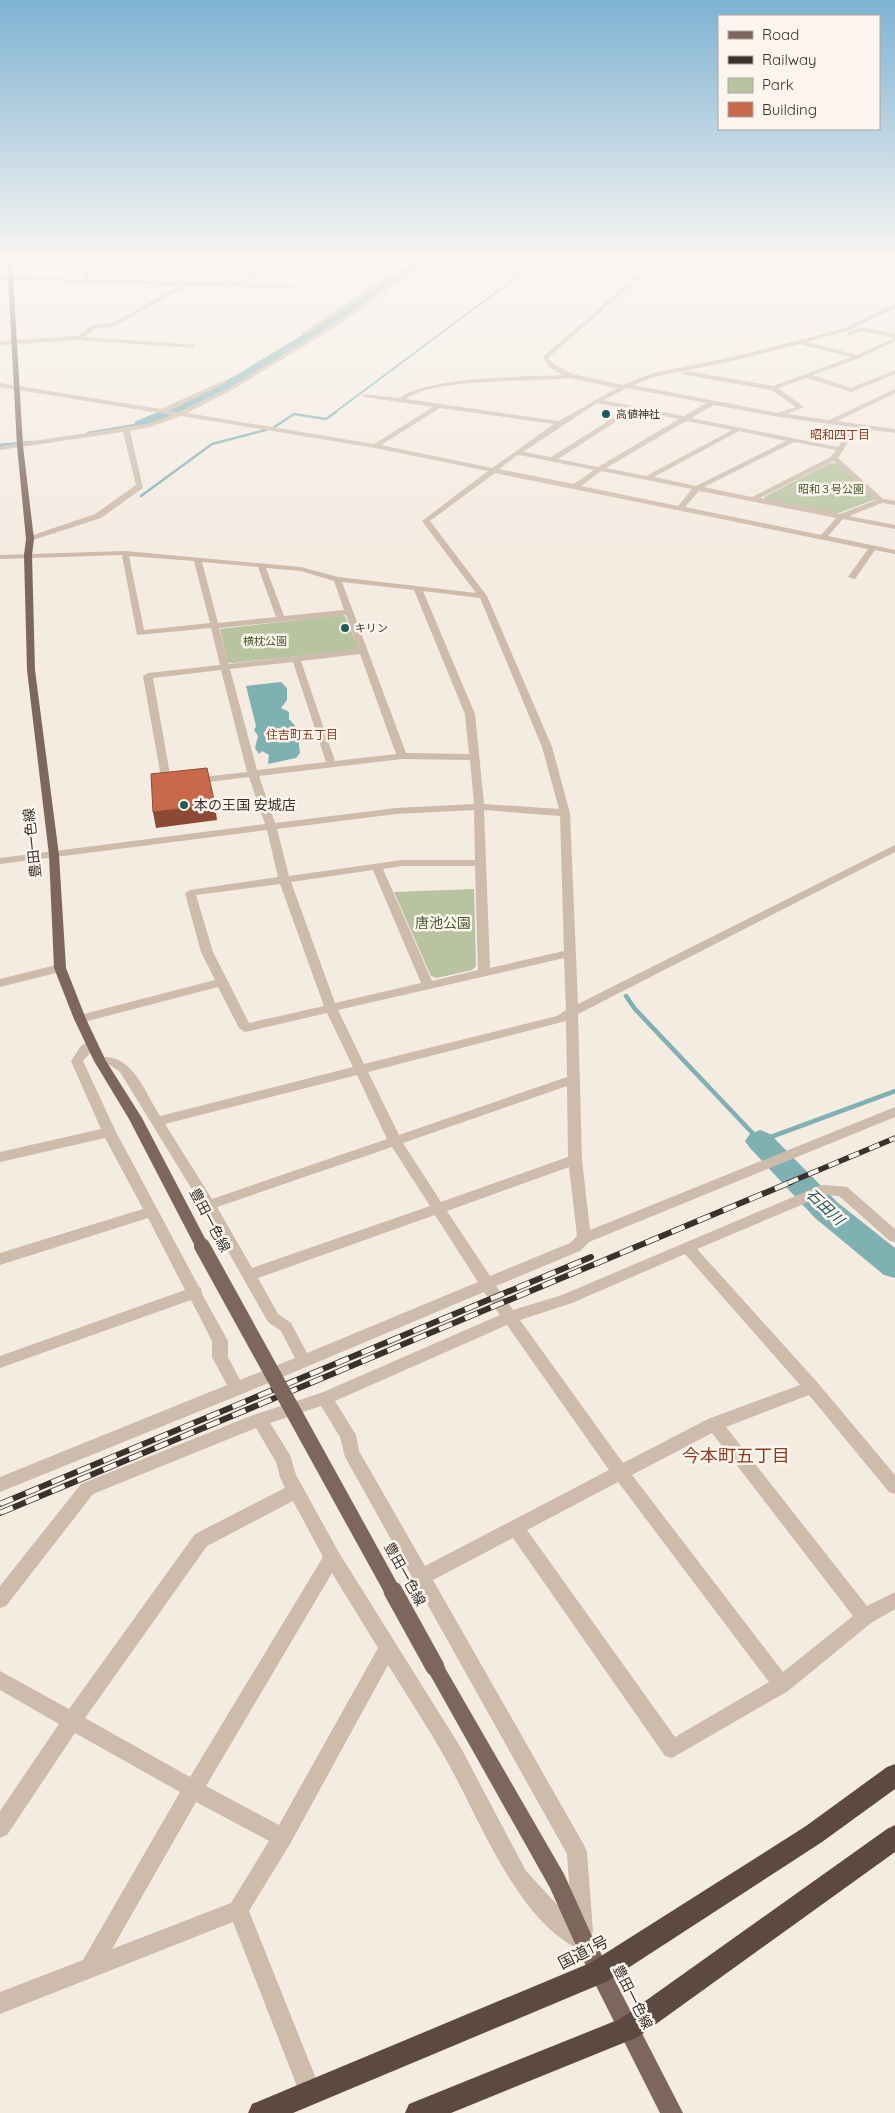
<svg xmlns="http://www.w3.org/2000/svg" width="895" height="2113" viewBox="0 0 895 2113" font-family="Quicksand,'Noto Sans JP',sans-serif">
<rect width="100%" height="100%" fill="#f4ebe1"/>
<g fill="#b8c4a0">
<polygon points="830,463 837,464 876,499 836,514 766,500 764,497"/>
<polygon points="342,615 345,616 358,648 356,650 233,663 228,662 220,629"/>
<polygon points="474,889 476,966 472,970 437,978 431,976 394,892"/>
</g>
<polygon fill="#7fb0b2" points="281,682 287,688 287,700 281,708 289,712 289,719 297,728 300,753 296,758 268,764 269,755 262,751 259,754 255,748 258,736 254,730 256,726 246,686"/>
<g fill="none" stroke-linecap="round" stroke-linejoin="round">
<polyline stroke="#7fb0b2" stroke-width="2" points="334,413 542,258"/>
<g stroke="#7fb0b2" stroke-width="2.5">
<polyline points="88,433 141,424"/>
<polyline points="0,445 31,442"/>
<polyline points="141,496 212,444 273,428 294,414 326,419 336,412"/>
</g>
<polyline stroke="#7fb0b2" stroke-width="4.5" points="626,996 635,1009 760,1141 895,1091"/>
<g fill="#7fb0b2" fill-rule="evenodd">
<polygon points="424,258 438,258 376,295 311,341 243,382 171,417 146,427 136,427 134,424 136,421 185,401 233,377 302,335 368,289"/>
<polygon points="760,1130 770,1134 837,1202 895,1248 895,1278 884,1275 815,1218 750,1148 745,1141 750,1134"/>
</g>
<g fill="#cdbbac" fill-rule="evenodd">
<polygon points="95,258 100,258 88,279 235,284 276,258 281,258 242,284 296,287 293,289 188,285 113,327 95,328 85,337 195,345 193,348 80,340 0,345 0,341 78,336 92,325 110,324 182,285 0,280 0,276 82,279"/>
<path d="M 436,258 L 443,258 L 399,281 L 342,323 L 232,390 L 187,413 L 374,444 L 433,407 L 364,397 L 362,394 L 399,398 C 430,376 522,377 562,375 L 549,367 L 543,357 L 657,258 L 663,258 L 548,358 L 554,364 L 572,374 L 623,385 L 650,374 L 741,355 L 843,329 L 895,304 L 895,308 L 847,331 L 806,342 L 857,355 L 894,338 L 862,331 L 849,336 L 847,333 L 862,327 L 895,334 L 895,341 L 860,358 L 813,375 L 851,388 L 895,370 L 895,374 L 851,392 L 807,378 L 778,388 L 804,407 L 787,414 L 829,420 L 895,389 L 895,393 L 837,421 L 895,429 L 895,433 L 857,428 L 838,458 L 883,499 L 895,501 L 895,505 L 882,503 L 849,516 L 895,525 L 895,529 L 843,519 L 828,536 L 895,550 L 895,554 L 875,550 L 855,579 L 848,577 L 868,549 L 495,473 L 430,521 L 487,596 L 552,747 L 570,813 L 578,1004 L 895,845 L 895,852 L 578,1014 L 582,1160 L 590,1230 L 895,1107 L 895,1117 L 589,1242 L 580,1251 L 496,1286 L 513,1310 L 562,1295 L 819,1186 L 824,1185 L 847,1187 L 895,1229 L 895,1242 L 890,1241 L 839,1196 L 825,1195 L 697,1249 L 817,1382 L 895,1475 L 895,1494 L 889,1492 L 809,1395 L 726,1427 L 867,1606 L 895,1592 L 895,1609 L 871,1623 L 788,1691 L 672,1758 L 665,1756 L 513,1538 L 433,1580 L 584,1845 L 587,1852 L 593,1931 L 591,1936 L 593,1941 L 590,1948 L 583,1951 C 519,1925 480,1820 448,1763 C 429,1729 408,1697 388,1665 L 290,1844 L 249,1911 L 321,2091 L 318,2099 L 310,2102 L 302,2099 L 233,1922 L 0,2014 L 0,1992 L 83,1960 L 180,1792 L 75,1733 L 7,1835 L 0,1838 L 0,1811 L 59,1724 L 0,1690 L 0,1671 L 69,1709 L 195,1534 L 285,1488 L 280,1477 L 276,1462 L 256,1428 L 93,1494 L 6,1606 L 0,1608 L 0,1586 L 81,1484 L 253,1415 L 321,1393 L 500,1315 L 484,1292 L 242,1394 L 0,1492 L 0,1477 L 227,1385 L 212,1357 L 212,1341 L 191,1300 L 0,1368 L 0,1356 L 185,1290 L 148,1218 L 0,1265 L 0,1253 L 143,1209 L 105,1138 L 0,1162 L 0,1152 L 101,1129 L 71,1061 L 81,1046 L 92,1039 L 98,1043 L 83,1061 L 116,1132 L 199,1287 L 201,1288 L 202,1294 L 228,1341 L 228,1357 L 240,1380 L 295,1358 L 281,1331 L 268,1322 L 204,1209 L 120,1072 L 110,1065 L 100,1065 L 94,1061 C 97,1057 99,1057 104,1057 C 133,1056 146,1094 160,1116 L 353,1067 L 327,1013 L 245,1032 L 239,1028 L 218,987 L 80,1023 L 76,1022 L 74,1019 L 76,1016 L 215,980 L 201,952 L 185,893 L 190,890 L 278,877 L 267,830 L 0,864 L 0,858 L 265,824 L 249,777 L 194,784 L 189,781 L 194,778 L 247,772 L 221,670 L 153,678 L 171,780 L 177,783 L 172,786 L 163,785 L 162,783 L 143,676 L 148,673 L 220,665 L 211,628 L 137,635 L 122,555 L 0,559 L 0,555 L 125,551 L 301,567 L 338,577 L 476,593 L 422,521 L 488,471 L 375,448 L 181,416 L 150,427 L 130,431 L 143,488 L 101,518 L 30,541 L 27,541 L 27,537 L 95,514 L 136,485 L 123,432 L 0,450 L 0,446 L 147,424 L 172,415 L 0,387 L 0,383 L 161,409 L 223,381 L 228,382 L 169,411 L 179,412 L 228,388 L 338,321 L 395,279 ZM 799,344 L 852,357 L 773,386 L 687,371 L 680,374 L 771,390 L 796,407 L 778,413 L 633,385 L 654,377 L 741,359 ZM 570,378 L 617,388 L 559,421 L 406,399 C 434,378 532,382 570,378 ZM 627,388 L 707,403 L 684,416 L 603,400 ZM 597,403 L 627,409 L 551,457 L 523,452 ZM 714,405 L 779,417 L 851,427 L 838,447 L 691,418 ZM 440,408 L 554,424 L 492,468 L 381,445 ZM 634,410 L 679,419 L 598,467 L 558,459 ZM 686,421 L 732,430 L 646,476 L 606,468 ZM 739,431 L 786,441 L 696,486 L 654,477 ZM 794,442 L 836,450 L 831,457 L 752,497 L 704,487 ZM 518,455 L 519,455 L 594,470 L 574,484 L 499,469 ZM 833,461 L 876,500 L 840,514 L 760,498 ZM 601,471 L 692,489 L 678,506 L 581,486 ZM 699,491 L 836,518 L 821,535 L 685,507 ZM 129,556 L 194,561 L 210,623 L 144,630 ZM 202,562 L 258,567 L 276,617 L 218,623 ZM 266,568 L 301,571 L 334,581 L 344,610 L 284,616 ZM 342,582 L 414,590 L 465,714 L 469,754 L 406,753 ZM 423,591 L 480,598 L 542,747 L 559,809 L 484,804 L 475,714 ZM 346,615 L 358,649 L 229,664 L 219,628 ZM 360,654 L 396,754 L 335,761 L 301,661 ZM 293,662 L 326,762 L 257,770 L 230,669 ZM 402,759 L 470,760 L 474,804 L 396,808 L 275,823 L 259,776 ZM 474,810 L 475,860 L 402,860 L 289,876 L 277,829 L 396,814 ZM 484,810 L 560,816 L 564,951 L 490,968 ZM 402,866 L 475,866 L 478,970 L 432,981 L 383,869 ZM 373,870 L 421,983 L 335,1003 L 291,882 ZM 280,884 L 324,1006 L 249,1023 L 213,952 L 196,895 ZM 564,958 L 566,1010 L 557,1016 L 364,1064 L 338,1010 ZM 566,1021 L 567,1077 L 399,1135 L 368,1072 ZM 357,1075 L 387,1139 L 212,1199 L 165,1124 ZM 567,1086 L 568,1157 L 441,1202 L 403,1143 ZM 392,1147 L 430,1206 L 252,1268 L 217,1207 ZM 569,1167 L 577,1236 L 570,1243 L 490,1276 L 447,1211 ZM 435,1215 L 478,1282 L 307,1353 L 291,1323 L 278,1314 L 258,1278 ZM 685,1254 L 800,1385 L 708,1419 L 623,1463 L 520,1320 L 572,1303 ZM 507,1325 L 609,1470 L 425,1566 L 359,1451 L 356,1435 L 335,1401 ZM 321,1406 L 340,1437 L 345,1457 L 567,1854 L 572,1921 L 526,1871 L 461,1748 L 338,1551 L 296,1475 L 290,1455 L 270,1423 ZM 712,1433 L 853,1616 L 783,1672 L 632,1475 ZM 618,1482 L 769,1682 L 675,1737 L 527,1530 ZM 293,1501 L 323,1557 L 190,1777 L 85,1718 L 207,1546 ZM 332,1573 L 378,1648 L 279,1825 L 206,1786 ZM 196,1802 L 269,1841 L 231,1903 L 112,1949 Z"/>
<polygon points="389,275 394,276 305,335 300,334"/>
<polygon points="60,964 64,965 66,968 64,971 0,987 0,979"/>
</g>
<g fill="#7d675c" fill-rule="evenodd">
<polygon points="7,258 12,258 23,446 34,539 32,555 35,670 59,855 66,968 86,1019 106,1061 142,1118 209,1246 207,1250 202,1252 197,1250 129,1119 94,1061 74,1019 54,968 49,855 27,670 24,555 26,539 17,446"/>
<polygon points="435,1658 441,1661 564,1874 591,1934 683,2113 660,2113 577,1948 550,1888 429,1673 426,1667 429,1661"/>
</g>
<g fill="#5c4a42" fill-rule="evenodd">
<polygon points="895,1764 895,1789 822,1842 608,1981 293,2113 248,2113 252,2104 590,1963 806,1826 887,1767"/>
<polygon points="895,1825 895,1852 638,2037 451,2113 405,2113 409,2104 620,2019 887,1829"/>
</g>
<defs>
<polyline id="rail-far1" points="788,1183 895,1138"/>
<g id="rail">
<polyline points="0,1504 591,1257"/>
<polyline points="0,1513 791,1182"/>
</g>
</defs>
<use href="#rail-far1" stroke="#3b302b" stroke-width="5.5"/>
<use href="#rail" stroke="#3b302b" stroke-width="6"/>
<use href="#rail-far1" stroke="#fbf5ee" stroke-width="4" stroke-dasharray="11" stroke-linecap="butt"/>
<use href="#rail" stroke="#fbf5ee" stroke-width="4.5" stroke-dasharray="14" stroke-linecap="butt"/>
<polyline stroke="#7d675c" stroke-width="16" points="202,1246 393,1592"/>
<polyline stroke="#7d675c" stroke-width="19" points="393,1591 435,1667"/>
</g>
<polygon fill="#8c4a34" points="215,805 217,820 156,828 153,812"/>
<polygon fill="#c8694b" stroke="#8c4a34" points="207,768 215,805 153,812 151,774"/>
<linearGradient id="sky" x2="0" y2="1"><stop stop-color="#7eb2d2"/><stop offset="0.47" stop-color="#faf6f2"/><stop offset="1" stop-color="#faf6f2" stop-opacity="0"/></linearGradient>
<rect width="895" height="554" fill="url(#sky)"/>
<g fill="#1f5a5e" stroke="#fbf5ee" stroke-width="2">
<circle cx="606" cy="414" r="5"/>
<circle cx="345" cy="628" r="5"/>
<circle cx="184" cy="805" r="5"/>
</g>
<g text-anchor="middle" stroke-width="5" stroke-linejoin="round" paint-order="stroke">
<g font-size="11" fill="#3b302b" stroke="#fbf5ee" text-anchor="start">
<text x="616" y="418">高値神社</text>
<text x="355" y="632">キリン</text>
</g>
<g font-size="11" fill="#4a5a2e" stroke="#fbf5ee">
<text x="831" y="493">昭和３号公園</text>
<text x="265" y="645">横枕公園</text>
</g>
<g font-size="12" fill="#8c3b22" stroke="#fbf5ee">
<text x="840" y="439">昭和四丁目</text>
<text x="302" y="739">住吉町五丁目</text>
</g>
<g font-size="14" fill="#3b302b" stroke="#fbf5ee" text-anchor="start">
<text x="194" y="810">本の王国 安城店</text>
</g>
<g font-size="14" fill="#3b302b" stroke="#fbf5ee">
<text transform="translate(32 843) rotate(-96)" y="5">豊田一色線</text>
<text transform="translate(210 1220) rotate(62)" y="5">豊田一色線</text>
<text transform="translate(405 1574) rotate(61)" y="5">豊田一色線</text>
<text transform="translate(633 1997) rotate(63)" y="5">豊田一色線</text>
</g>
<g font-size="14" fill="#4a5a2e" stroke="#fbf5ee">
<text x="443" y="928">唐池公園</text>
</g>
<g font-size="15" font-style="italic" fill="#1f5a5e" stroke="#fbf5ee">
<text transform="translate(825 1207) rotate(43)" y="5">石田川</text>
</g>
<g font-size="16" fill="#3b302b" stroke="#fbf5ee">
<text transform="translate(583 1952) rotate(-27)" y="6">国道1号</text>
</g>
<g font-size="18" fill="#8c3b22" stroke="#fbf5ee">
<text x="736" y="1462">今本町五丁目</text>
</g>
</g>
<rect x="718" y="15" width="162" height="115" fill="#fbf5ee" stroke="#aea6a0"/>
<rect x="728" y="31" width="25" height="8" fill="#7d675c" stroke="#aea6a0"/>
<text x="762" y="40" font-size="15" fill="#3b302b">Road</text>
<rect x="728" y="56" width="25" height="8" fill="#3b302b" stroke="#aea6a0"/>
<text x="762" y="65" font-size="15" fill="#3b302b">Railway</text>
<rect x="728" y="78" width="25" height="15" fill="#b8c4a0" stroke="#aea6a0"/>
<text x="762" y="90" font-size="15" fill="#3b302b">Park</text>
<rect x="728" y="102" width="25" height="15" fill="#c8694b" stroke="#aea6a0"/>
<text x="762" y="115" font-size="15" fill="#3b302b">Building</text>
</svg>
